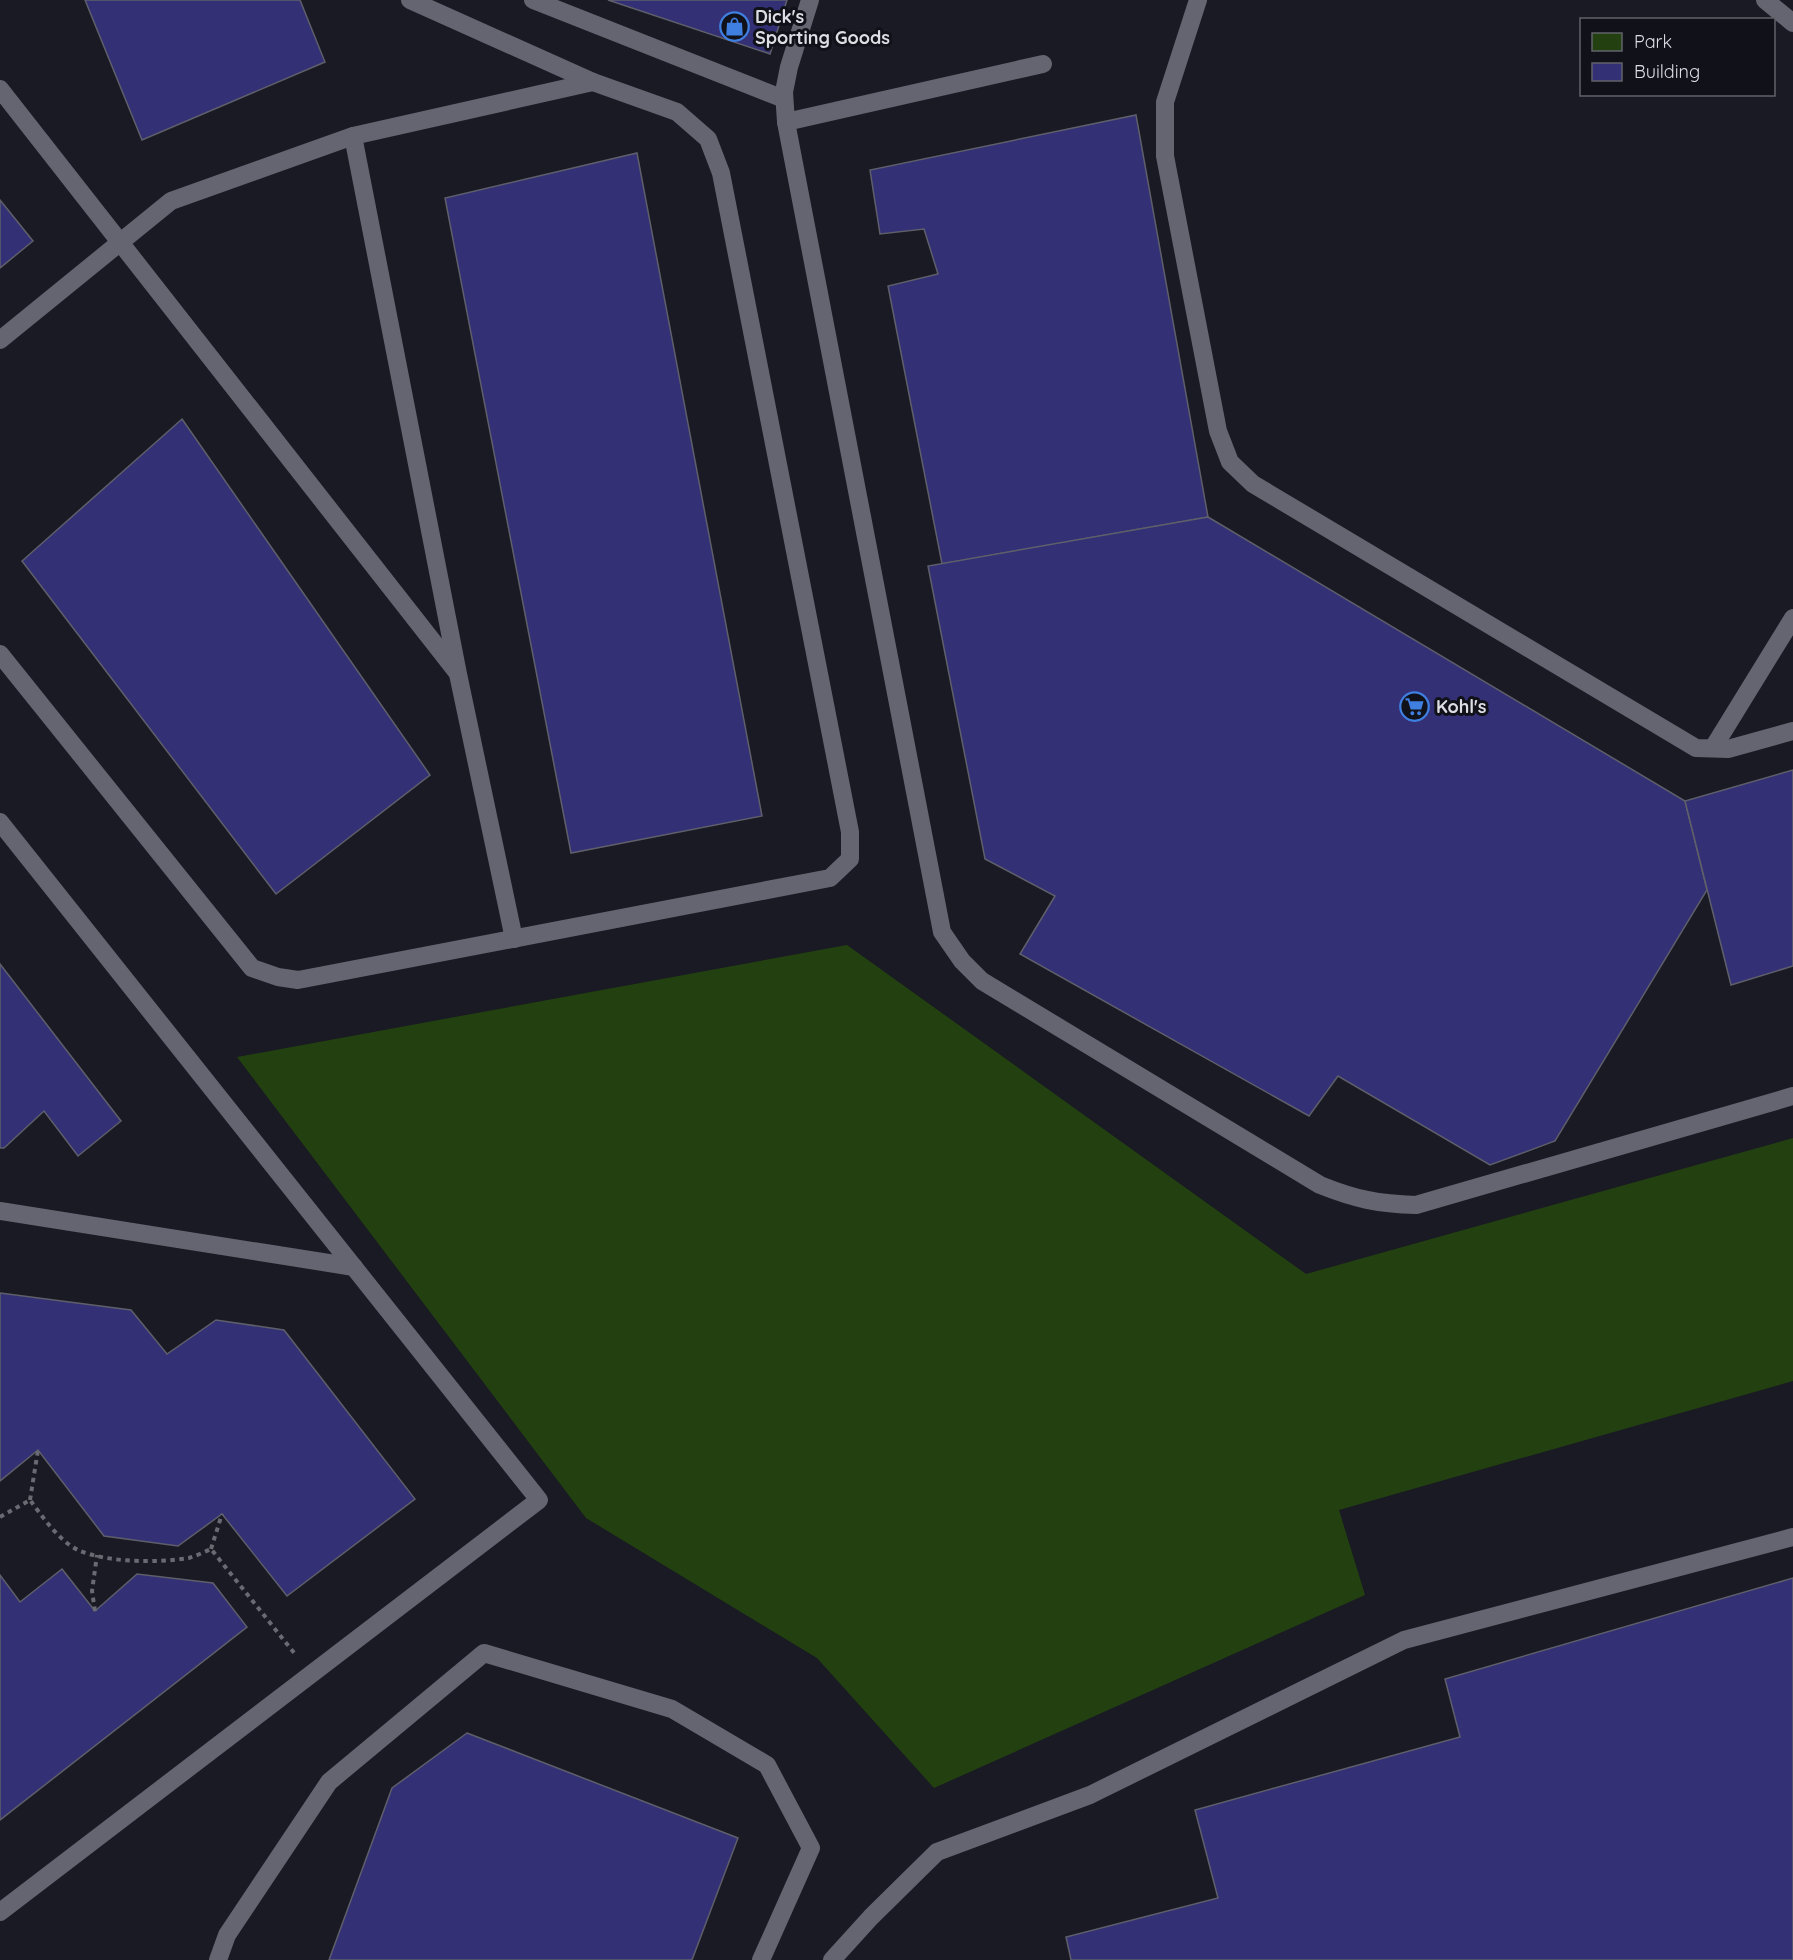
<svg xmlns="http://www.w3.org/2000/svg" width="1793" height="1960" viewBox="0 0 1793 1960" font-family="Quicksand,sans-serif">
<rect width="100%" height="100%" fill="#191a23"/>
<polygon fill="#234110" points="847,945 1306,1274 1793,1138 1793,1381 1339,1510 1365,1595 934,1788 817,1658 586,1518 237,1057"/>
<g fill="#333075" stroke="#5e5f6a" stroke-width="1.5">
<polygon points="85,0 300,0 325,62 142,140"/>
<polygon points="608,0 787,0 770,54"/>
<polygon points="1136,115 1208,517 942,564 888,286 938,274 924,229 880,234 870,170"/>
<polygon points="637,153 762,816 571,853 445,198"/>
<polygon points="0,200 33,241 0,268"/>
<polygon points="182,419 430,775 276,894 22,561"/>
<polygon points="1208,517 1685,801 1707,890 1555,1141 1490,1165 1338,1076 1309,1116 1020,954 1055,896 985,859 928,566"/>
<polygon points="1793,770 1793,966 1731,985 1685,801"/>
<polygon points="0,964 121,1121 78,1156 44,1111 4,1148 0,1148"/>
<polygon points="0,1293 131,1310 167,1354 216,1320 284,1330 415,1499 287,1596 222,1514 178,1546 104,1536 38,1450 0,1481"/>
<polygon points="62,1569 95,1611 137,1574 213,1583 247,1627 0,1820 0,1575 20,1602"/>
<polygon points="1793,1578 1793,1960 1071,1960 1066,1937 1218,1898 1195,1810 1460,1737 1445,1679"/>
<polygon points="467,1733 738,1838 692,1960 329,1960 392,1788"/>
</g>
<g fill="none" stroke-linecap="round" stroke-linejoin="round">
<g stroke="#696a72" stroke-width="4" stroke-dasharray="4.5 4.5" stroke-linecap="butt">
<polyline points="30,1500 38,1450"/>
<path d="M 0,1517 L 30,1500 C 42,1516 59,1541 78,1550 C 108,1563 157,1563 189,1558 C 196,1556 204,1552 211,1549 L 295,1654"/>
<polyline points="211,1549 222,1514"/>
<polyline points="95,1611 92,1591 97,1555"/>
</g>
<g stroke="#646570" stroke-width="18">
<polyline points="533,0 784,99"/>
<path d="M 810,0 L 789,67 L 784,92 L 786,122 L 942,932 L 962,961 L 982,981 L 1320,1185 C 1355,1199 1378,1204 1416,1205 L 1793,1096"/>
<polyline points="1198,0 1165,102 1165,156 1218,431 1230,462 1253,484 1696,748 1728,749 1793,731"/>
<polyline points="1765,0 1793,23"/>
<polyline points="0,89 456,671"/>
<polyline points="786,122 1043,64"/>
<polyline points="353,136 458,674 514,939"/>
<polyline points="0,340 171,201 353,136 593,82"/>
<polyline points="0,654 252,968 278,977 298,980 830,878 850,859 850,832 721,173 708,139 677,112 593,82 410,0"/>
<polyline points="1713,748 1793,618"/>
<polyline points="0,822 539,1500 0,1912"/>
<polyline points="0,1211 354,1267"/>
<polyline points="218,1960 227,1935 329,1782 484,1653 672,1709 767,1765 811,1848 761,1960"/>
<polyline points="832,1960 871,1917 937,1852 1090,1795 1404,1640 1793,1537"/>
</g>
</g>
<defs>
<symbol id="shop-ring" viewBox="-11 -11 22 22"><circle r="9.5" fill="#101119" stroke="#3f7fe0" stroke-width="1.5"/><path d="M-5-2.5h2.3a2.7 3.5 0 0 1 5.4 0H5L5.5 6h-11ZM-1.5-2.5h3a1.5 2.3 0 0 0-3 0Z" fill="#3f7fe0"/></symbol>
<symbol id="supermarket-ring" viewBox="-11 -11 22 22"><circle r="9.5" fill="#101119" stroke="#3f7fe0" stroke-width="1.5"/><path d="M-6-5.5h2.5l.6 2H6L4.5 2H-2.5L-4.4-4H-6ZM-1.5 3.2a1.3 1.3 0 1 0 .1 0ZM3 3.2a1.3 1.3 0 1 0 .1 0Z" fill="#3f7fe0"/></symbol>
</defs>
<g fill-rule="evenodd">
<use href="#shop-ring" x="718" y="10" width="33" height="33"/>
<use href="#supermarket-ring" x="1398" y="690" width="33" height="33"/>
</g>
<g text-anchor="middle" stroke-width="6" stroke-linejoin="round" paint-order="stroke">
<g font-size="18" font-weight="bold" fill="#dddee4" stroke="#101119" text-anchor="start">
<text x="755" y="23">Dick's<tspan x="755" dy="21">Sporting Goods</tspan></text>
<text x="1436" y="713">Kohl's</text>
</g>
</g>
<rect x="1580" y="18" width="195" height="78" fill="#101119" stroke="#62636a" stroke-width="1.5"/>
<rect x="1592" y="33" width="30" height="18" fill="#234110" stroke="#62636a" stroke-width="1.5"/>
<text x="1634" y="48" font-size="18" fill="#dddee4">Park</text>
<rect x="1592" y="63" width="30" height="18" fill="#333075" stroke="#62636a" stroke-width="1.5"/>
<text x="1634" y="78" font-size="18" fill="#dddee4">Building</text>
</svg>
